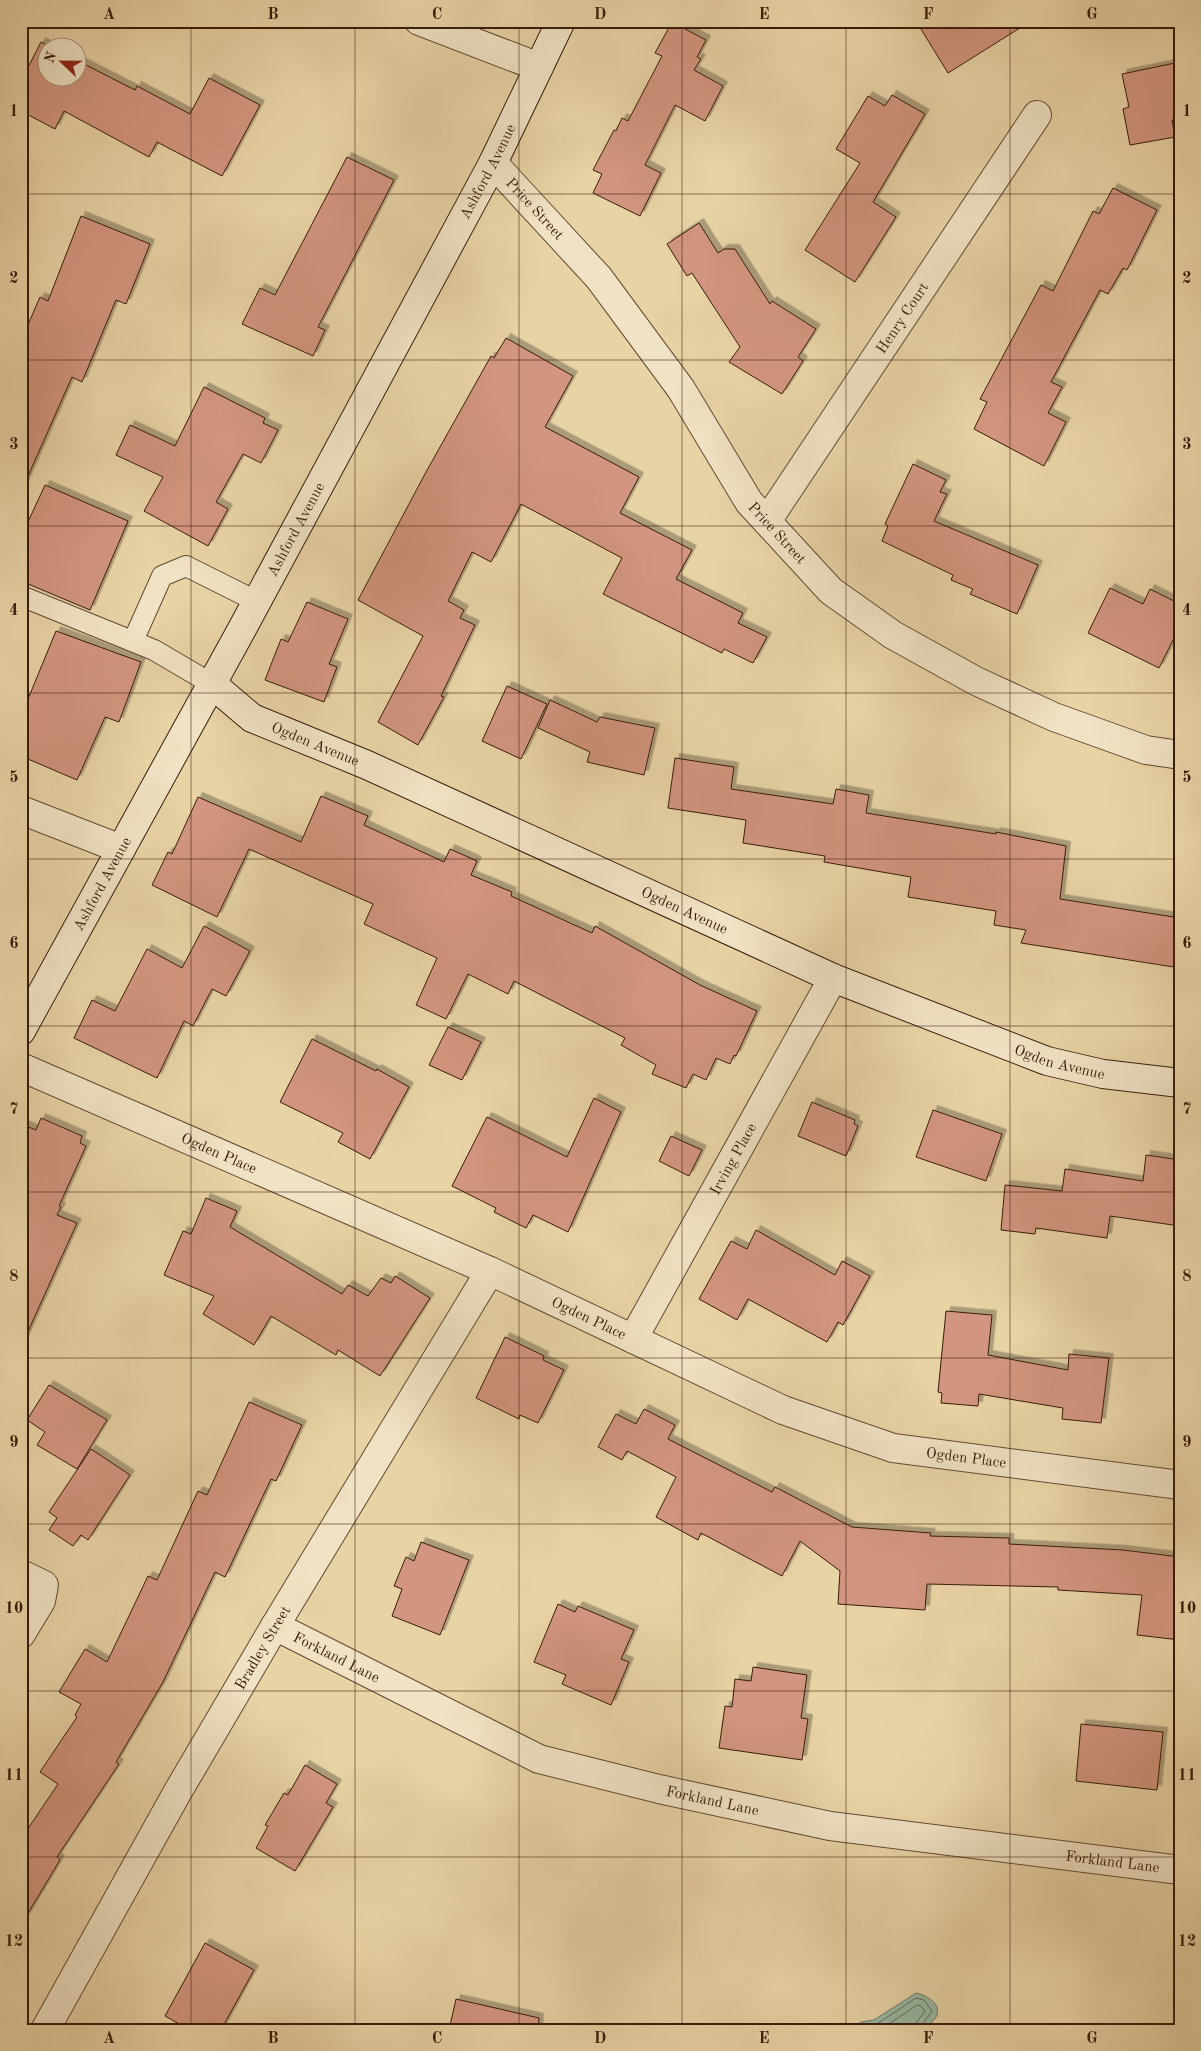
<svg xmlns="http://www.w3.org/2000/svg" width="1201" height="2051" viewBox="0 0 1201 2051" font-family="'Old Standard TT',serif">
<defs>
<filter id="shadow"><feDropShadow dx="4.5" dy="-4.5" stdDeviation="0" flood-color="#0004"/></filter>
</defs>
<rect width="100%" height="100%" fill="#e8d3a5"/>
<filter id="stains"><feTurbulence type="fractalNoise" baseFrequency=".004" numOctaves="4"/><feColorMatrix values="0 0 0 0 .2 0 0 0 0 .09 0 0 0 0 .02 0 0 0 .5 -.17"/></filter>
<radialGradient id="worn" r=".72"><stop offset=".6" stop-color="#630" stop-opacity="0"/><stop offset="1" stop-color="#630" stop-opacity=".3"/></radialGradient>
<path fill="#97b8a4" stroke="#717967" d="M 916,1993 C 926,1995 943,2004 936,2017 C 933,2021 929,2026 925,2030 L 859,2030 L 857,2025 L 861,2022 L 874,2020 Z"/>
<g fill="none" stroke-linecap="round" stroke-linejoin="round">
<g stroke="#686a58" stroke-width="1">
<polyline points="863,2030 865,2027 877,2024 916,1998 924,2000 932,2011 922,2025 922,2030"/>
<polyline points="880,2030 917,2005 921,2006 925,2011 916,2023 915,2030"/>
</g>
</g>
<g fill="#d2957f" stroke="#381b0c" filter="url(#shadow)">
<polygon points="916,21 1031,21 948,73"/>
<polygon points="672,22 706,40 697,57 701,59 694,70 723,86 705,121 675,105 645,165 661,173 640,216 593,193 602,174 593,170 614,130 616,131 622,118 628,121 662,56 655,53"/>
<polygon points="41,42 52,48 48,48 48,78 78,78 78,61 135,90 137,86 190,114 209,78 260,105 222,176 157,142 149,157 64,111 55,129 21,111 21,81"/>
<polygon points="1175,63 1180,91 1180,119 1172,120 1175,137 1130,145 1123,109 1129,107 1122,74"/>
<polygon points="892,95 925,114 873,202 896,217 855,282 805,250 860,163 836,149 868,96 885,106"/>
<polygon points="347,157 394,180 318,327 325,330 313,356 242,324 260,288 275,295"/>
<polygon points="1113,188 1157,210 1127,270 1123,268 1108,294 1100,290 1051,382 1062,387 1048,413 1066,422 1044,466 974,429 987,402 980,399 1041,285 1053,291 1093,211 1099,214"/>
<polygon points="81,216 150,244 126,304 116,300 82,382 72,377 21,492 21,341 40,297 48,301"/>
<polygon points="699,223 718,253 724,249 735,249 770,304 772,301 816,329 798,357 803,361 782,394 729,362 740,347 692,273 687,276 667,244"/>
<polygon points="506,338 573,376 545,427 639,477 620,513 692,550 676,579 743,613 738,623 767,637 753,663 724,649 722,653 603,594 622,558 521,504 491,562 472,552 448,601 464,610 460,618 475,625 441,696 444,697 418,745 378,722 423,636 358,600 426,472 491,356 494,358"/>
<polygon points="204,387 265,418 263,423 278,430 261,463 243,454 216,502 228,509 208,546 144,511 163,477 116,455 130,425 175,446"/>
<polygon points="913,464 946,480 940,492 947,494 934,521 1038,565 1017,614 970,594 973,589 951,580 953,575 882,541 888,526 885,524"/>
<polygon points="45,485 128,521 90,610 21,581 21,537"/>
<polygon points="1110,588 1143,604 1150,589 1180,604 1180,626 1159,668 1088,633"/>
<polygon points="307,602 348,619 329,664 337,667 324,702 265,680 281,639 288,642"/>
<polygon points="56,631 141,662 119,722 105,717 77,780 21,756 21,697 28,699"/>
<polygon points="507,686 547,704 521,759 482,741"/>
<polygon points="550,700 597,722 600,717 655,728 644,775 587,762 590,752 538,728"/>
<polygon points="675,758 734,767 731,789 833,804 836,789 869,795 866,813 996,834 996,832 1066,846 1060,899 1180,918 1180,968 1021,943 1026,930 994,925 996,911 908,897 911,877 824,862 825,856 743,843 746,820 668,808"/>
<polygon points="321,796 368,816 364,825 444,862 450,849 477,861 471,875 512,892 511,896 592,933 595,926 700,985 757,1011 736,1056 734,1055 730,1064 716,1058 706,1080 693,1074 686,1088 652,1074 656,1065 621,1045 625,1038 514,981 508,994 468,974 446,1019 416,1005 437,958 364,924 373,904 249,849 217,917 152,885 168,852 172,854 198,797 301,842"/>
<polygon points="204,926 250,951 226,996 212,989 193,1026 184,1021 157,1078 74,1038 92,1000 115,1011 147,949 182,968"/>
<polygon points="448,1027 481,1042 462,1080 429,1065"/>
<polygon points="312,1039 376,1071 377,1069 409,1087 370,1159 338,1142 343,1133 280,1102"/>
<polygon points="594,1098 621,1112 568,1232 533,1215 526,1228 494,1212 496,1208 452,1186 487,1117 567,1157"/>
<polygon points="812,1102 855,1120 854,1124 858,1126 846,1156 798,1136"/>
<polygon points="933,1110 1002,1134 986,1181 916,1157"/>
<polygon points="41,1118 82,1136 80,1143 86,1146 59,1206 61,1207 57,1215 77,1223 21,1347 21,1124 36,1130"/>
<polygon points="671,1136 702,1150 689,1176 659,1161"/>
<polygon points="1146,1155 1180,1160 1180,1226 1110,1216 1107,1238 1036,1228 1035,1234 1001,1230 1005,1185 1062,1191 1065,1169 1143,1181"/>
<polygon points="206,1198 237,1211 230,1227 342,1294 348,1285 368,1296 381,1278 391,1283 395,1276 430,1298 380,1376 338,1350 336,1355 271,1316 254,1345 203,1314 214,1296 164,1275 183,1231 191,1234"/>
<polygon points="756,1230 835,1275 842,1261 870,1276 843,1325 838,1322 827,1342 748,1299 737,1320 699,1299 731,1241 747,1249"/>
<polygon points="946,1311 992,1315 988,1355 1068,1370 1069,1354 1109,1358 1101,1423 1062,1419 1063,1408 979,1394 978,1406 941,1403 942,1393 938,1392"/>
<polygon points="505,1337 544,1356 543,1360 564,1370 538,1423 520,1415 519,1419 476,1398"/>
<polygon points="49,1385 107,1420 77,1469 37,1445 45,1432 27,1420"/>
<polygon points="249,1402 302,1425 276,1481 271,1479 225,1577 215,1572 163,1682 116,1762 119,1764 57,1857 60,1860 21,1925 21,1839 58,1784 40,1772 77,1717 75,1715 81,1704 59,1692 85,1649 107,1662 148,1576 157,1580 198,1491 207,1495"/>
<polygon points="644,1409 675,1425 668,1439 772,1492 775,1487 852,1527 931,1533 930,1536 1009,1538 1009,1544 1123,1550 1180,1557 1180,1640 1137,1635 1142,1595 1058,1590 1058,1587 927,1584 925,1610 838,1604 840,1571 800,1541 782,1576 701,1533 698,1540 656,1517 676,1477 627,1451 622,1460 598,1447 616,1414 636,1424"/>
<polygon points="91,1449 130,1475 88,1540 81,1535 73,1546 49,1530 57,1518 49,1512"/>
<polygon points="421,1542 469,1560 440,1635 392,1616 402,1589 394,1586 406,1557 414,1561"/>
<polygon points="558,1604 575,1612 578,1606 634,1630 621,1659 629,1662 611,1705 562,1684 566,1675 534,1662"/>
<polygon points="753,1667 807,1675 801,1718 808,1719 802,1760 719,1748 725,1706 732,1707 735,1679 751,1681"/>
<polygon points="1081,1724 1163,1732 1157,1790 1076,1781"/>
<polygon points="305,1765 337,1784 326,1803 333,1807 295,1871 256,1848 268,1826 265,1825 284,1793 288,1795"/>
<polygon points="205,1943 254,1970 221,2030 190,2030 165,2016"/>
<polygon points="456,1999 539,2018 538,2030 449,2030"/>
</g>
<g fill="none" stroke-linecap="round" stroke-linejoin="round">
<defs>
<g id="lane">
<polyline points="21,596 154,650 212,684"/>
<polyline points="133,641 162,576 186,566 256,601"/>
</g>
<g id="street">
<polyline points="419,21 539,67"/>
<path id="s1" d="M 493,163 L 599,278 L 681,389 L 749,502 L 831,591 L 893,635 L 976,681 L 1054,717 L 1146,750 L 1180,755"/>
<path id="s2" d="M 767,521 L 1037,115"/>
<polyline points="21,810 121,849"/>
<path id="s3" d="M 21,1067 L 490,1271 L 783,1410 L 893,1448 L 1180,1485"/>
<path id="s4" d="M 633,1339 L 833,978"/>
<polyline points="21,1574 44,1585 41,1601 21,1634"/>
<path id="s5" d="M 275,1626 L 539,1759 L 659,1789 L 830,1826 L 1180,1870"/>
<path id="s6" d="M 45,2030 L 177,1793 L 275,1626 L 490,1271"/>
</g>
<g id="secondary">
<path id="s7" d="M 212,684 L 252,718 L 367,765 L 833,978 L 1047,1061 L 1103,1074 L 1180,1083"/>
<path id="s8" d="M 21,1031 L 242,629 L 493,163 L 561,21"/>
</g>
</defs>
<use href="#lane" stroke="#644932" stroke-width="22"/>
<use href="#street" stroke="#644932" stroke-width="30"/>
<use href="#secondary" stroke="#381b0c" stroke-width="30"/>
<use href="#lane" stroke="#f0e2c4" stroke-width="20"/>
<use href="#street" stroke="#f0e2c4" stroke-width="28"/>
<use href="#secondary" stroke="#f0e2c4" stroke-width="28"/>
</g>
<path fill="none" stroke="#381b0c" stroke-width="1" stroke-opacity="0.55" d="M 191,21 L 191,2030M 355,21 L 355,2030M 519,21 L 519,2030M 682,21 L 682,2030M 846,21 L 846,2030M 1010,21 L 1010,2030M 21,194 L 1180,194M 21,360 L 1180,360M 21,526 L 1180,526M 21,693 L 1180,693M 21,859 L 1180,859M 21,1026 L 1180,1026M 21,1192 L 1180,1192M 21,1358 L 1180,1358M 21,1524 L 1180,1524M 21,1691 L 1180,1691M 21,1857 L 1180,1857"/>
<g text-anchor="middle" stroke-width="4" stroke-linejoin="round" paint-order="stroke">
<g font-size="15" fill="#381b0c" stroke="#f0e2c4">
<text dy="5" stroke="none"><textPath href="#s8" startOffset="978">Ashford Avenue</textPath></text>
<text dy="5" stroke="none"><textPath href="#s1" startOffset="62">Price Street</textPath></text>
<text dy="5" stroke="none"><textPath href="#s2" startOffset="244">Henry Court</textPath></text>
<text dy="5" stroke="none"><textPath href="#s8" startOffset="572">Ashford Avenue</textPath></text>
<text dy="5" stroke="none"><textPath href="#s1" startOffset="468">Price Street</textPath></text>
<text dy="5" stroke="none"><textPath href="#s7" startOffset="121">Ogden Avenue</textPath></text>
<text dy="5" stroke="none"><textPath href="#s8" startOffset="168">Ashford Avenue</textPath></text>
<text dy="5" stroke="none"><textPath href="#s7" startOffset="526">Ogden Avenue</textPath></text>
<text dy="5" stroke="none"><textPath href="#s7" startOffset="931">Ogden Avenue</textPath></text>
<text dy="5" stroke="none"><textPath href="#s3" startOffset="216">Ogden Place</textPath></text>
<text dy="5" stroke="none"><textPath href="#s4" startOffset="206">Irving Place</textPath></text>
<text dy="5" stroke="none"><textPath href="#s3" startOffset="621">Ogden Place</textPath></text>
<text dy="5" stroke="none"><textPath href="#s3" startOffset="1026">Ogden Place</textPath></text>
<text dy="5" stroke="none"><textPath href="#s6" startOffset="440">Bradley Street</textPath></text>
<text dy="5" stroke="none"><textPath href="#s5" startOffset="69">Forkland Lane</textPath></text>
<text dy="5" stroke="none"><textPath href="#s5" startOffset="474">Forkland Lane</textPath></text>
<text dy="5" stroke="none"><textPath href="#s5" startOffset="879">Forkland Lane</textPath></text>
</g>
</g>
<rect width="1201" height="2051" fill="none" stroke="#e8d3a5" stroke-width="55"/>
<g transform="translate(62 62) rotate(292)"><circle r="24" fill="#f0e2c4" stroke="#a6927a"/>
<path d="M0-4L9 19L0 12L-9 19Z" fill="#8f2418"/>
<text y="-8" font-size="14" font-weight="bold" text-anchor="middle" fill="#381b0c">N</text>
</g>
<rect x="28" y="28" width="1146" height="1996" fill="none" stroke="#381b0c" stroke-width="2"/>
<g font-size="16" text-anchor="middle" font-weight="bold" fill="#381b0c">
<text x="109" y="19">A</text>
<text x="273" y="19">B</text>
<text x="437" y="19">C</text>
<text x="600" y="19">D</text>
<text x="764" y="19">E</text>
<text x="928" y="19">F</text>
<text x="1092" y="19">G</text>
<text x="14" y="116">1</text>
<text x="1187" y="116">1</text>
<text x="14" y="283">2</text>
<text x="1187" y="283">2</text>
<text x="14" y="449">3</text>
<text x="1187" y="449">3</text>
<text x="14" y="615">4</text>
<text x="1187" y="615">4</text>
<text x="14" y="782">5</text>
<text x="1187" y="782">5</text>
<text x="14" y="948">6</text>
<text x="1187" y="948">6</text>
<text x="14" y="1114">7</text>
<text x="1187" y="1114">7</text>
<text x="14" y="1281">8</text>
<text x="1187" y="1281">8</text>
<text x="14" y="1447">9</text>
<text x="1187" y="1447">9</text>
<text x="14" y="1613">10</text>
<text x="1187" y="1613">10</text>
<text x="14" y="1780">11</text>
<text x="1187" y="1780">11</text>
<text x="14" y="1946">12</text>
<text x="1187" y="1946">12</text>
<text x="109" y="2043">A</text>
<text x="273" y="2043">B</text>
<text x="437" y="2043">C</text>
<text x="600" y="2043">D</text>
<text x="764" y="2043">E</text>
<text x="928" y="2043">F</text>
<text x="1092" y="2043">G</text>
</g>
<rect width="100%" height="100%" filter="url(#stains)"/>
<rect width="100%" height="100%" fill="url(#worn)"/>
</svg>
